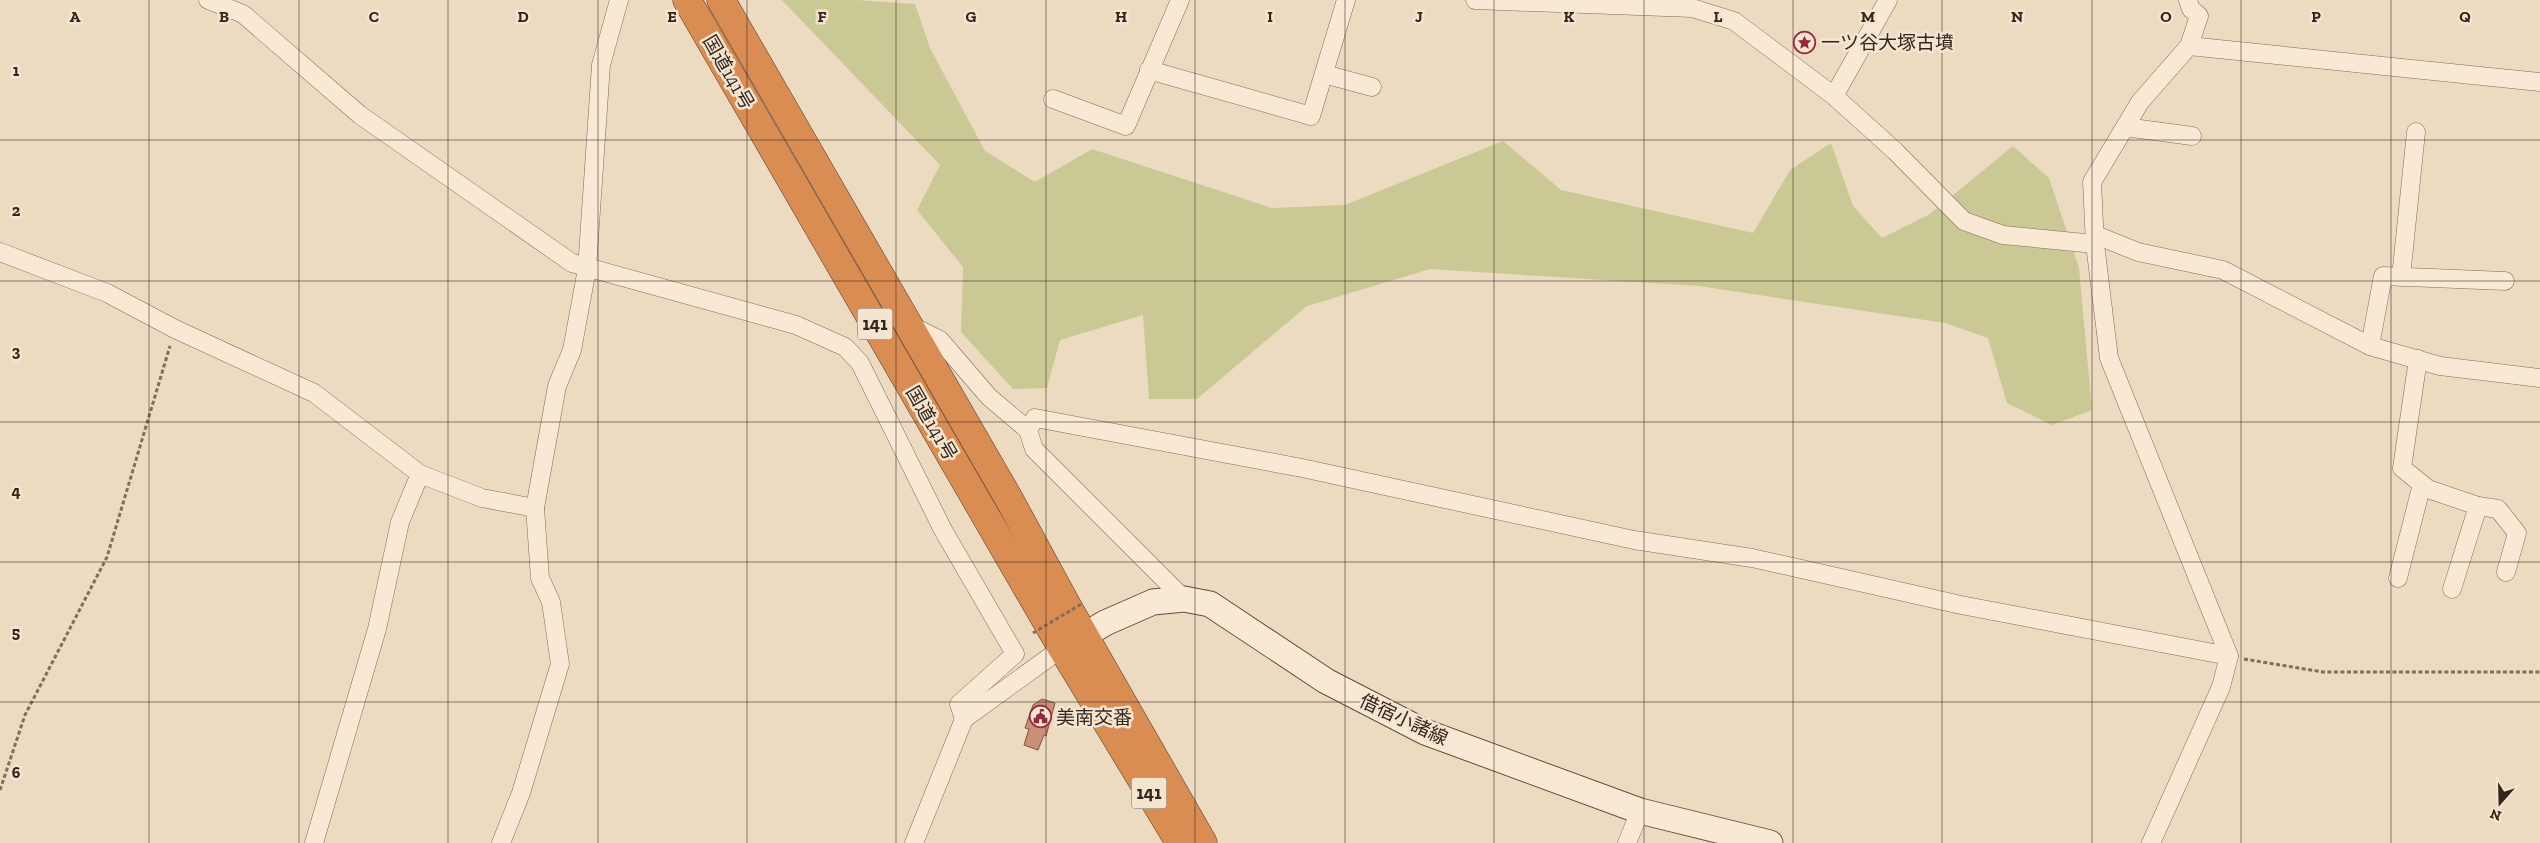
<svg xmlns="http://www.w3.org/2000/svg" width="2540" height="843" viewBox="0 0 2540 843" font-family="'Zilla Slab','Noto Sans JP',serif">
<rect width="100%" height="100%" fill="#ecdac1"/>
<polygon fill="#cac995" points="782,0 857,0 915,4 930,48 985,151 1035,182 1092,149 1272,208 1345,205 1503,141 1561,190 1753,233 1790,170 1831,143 1853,206 1882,238 1930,214 2013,146 2049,178 2079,268 2092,410 2052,425 2007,403 1988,338 1945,323 1699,286 1430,269 1307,306 1197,399 1149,399 1143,315 1060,340 1047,388 1013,389 961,332 963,267 917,210 940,165"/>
<polygon fill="#ca8f78" stroke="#845140" points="1042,699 1055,703 1046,736 1044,735 1038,750 1024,745 1029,729 1025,728 1033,705"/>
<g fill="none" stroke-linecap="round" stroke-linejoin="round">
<defs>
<g id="street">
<polyline points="208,0 243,14 360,115 572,263 796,325 845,347 860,363 943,530 1015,654 959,704 964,719"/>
<polyline points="1475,0 1692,8 1734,21 1834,96 1895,151 1964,221 2003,235 2095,244"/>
<polyline points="2189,46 2540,82"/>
<polyline points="1149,70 1311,116 1346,0"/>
<polyline points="1324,74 1372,87"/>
<polyline points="1834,96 1888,0"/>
<polyline points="1053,99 1126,126 1180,0"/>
<polyline points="2125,127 2192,136"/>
<polyline points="2096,235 2138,252 2223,270 2370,346 2440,366 2540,378"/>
<polyline points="0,252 107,293 175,329 314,393 420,474 482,498 535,508"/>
<polyline points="2401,277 2416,132"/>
<polyline points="908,324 940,340 989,397 1028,430"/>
<polyline points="2370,346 2383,276 2505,281"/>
<polyline points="2418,359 2402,468 2428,489 2478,506 2452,589"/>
<polyline points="2478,506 2498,509 2517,533 2506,572"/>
<polyline points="2398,578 2422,484"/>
<polyline points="1184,599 1034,449 1028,430 1035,418 1302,468 1634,540 1752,558 1961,605 2229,656"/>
<polyline points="314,843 377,629 400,522 420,474"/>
<polyline points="501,843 521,793 560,664 551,602 540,578 535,508 557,386 572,350 587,269 601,65 619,0"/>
<polyline points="914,843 964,719 1062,648"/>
<polyline points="1627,843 1640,811"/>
<polyline points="2151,843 2221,687 2229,656 2109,358 2095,244 2092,182 2140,102 2189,46 2199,16 2191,9 2188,0"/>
</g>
<polyline id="secondary" points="1067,646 1105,623 1153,602 1184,599 1210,604 1326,681 1425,732 1640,811 1770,843"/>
<g id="highway">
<polyline points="687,0 1062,648 1180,843"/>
<polyline points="721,0 1009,499 1066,604 1203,843"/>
</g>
</defs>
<use href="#street" stroke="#856b59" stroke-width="19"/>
<use href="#secondary" stroke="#674c3c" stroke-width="27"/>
<use href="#highway" stroke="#533a2d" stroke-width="29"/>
<g stroke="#856b59" stroke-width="3" stroke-dasharray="4 2.5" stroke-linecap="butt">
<polyline points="2244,659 2323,672 2540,672"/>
<polyline points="0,790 25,715 107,557 170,346"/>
</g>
<use href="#street" stroke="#f8e8d4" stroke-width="18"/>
<use href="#secondary" stroke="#f8e8d4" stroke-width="25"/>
<use href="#highway" stroke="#da8d53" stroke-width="28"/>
<polyline stroke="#856b59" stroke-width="3" stroke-dasharray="4 2.5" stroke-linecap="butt" points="1033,633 1083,603"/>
</g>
<path fill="none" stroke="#35261d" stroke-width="1" stroke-opacity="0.55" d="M 149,0 L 149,843M 299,0 L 299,843M 448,0 L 448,843M 598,0 L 598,843M 747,0 L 747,843M 896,0 L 896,843M 1046,0 L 1046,843M 1195,0 L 1195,843M 1345,0 L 1345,843M 1494,0 L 1494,843M 1644,0 L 1644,843M 1793,0 L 1793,843M 1942,0 L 1942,843M 2092,0 L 2092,843M 2241,0 L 2241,843M 2391,0 L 2391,843M 0,140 L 2540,140M 0,281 L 2540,281M 0,422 L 2540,422M 0,562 L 2540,562M 0,702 L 2540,702"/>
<defs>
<symbol id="sight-ring" viewBox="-11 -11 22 22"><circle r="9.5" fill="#f4e5d0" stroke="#932b3a" stroke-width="1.5"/><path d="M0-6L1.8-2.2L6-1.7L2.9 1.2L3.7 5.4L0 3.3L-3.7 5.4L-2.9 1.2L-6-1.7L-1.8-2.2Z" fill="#932b3a"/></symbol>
<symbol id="civic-ring" viewBox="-11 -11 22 22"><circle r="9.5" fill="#f4e5d0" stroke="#932b3a" stroke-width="1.5"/><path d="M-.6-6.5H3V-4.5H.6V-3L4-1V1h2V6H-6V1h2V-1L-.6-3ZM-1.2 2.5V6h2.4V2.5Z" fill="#932b3a"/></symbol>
</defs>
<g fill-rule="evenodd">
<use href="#sight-ring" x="1792" y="30" width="25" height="25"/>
<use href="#civic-ring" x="1028" y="704" width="25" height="25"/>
</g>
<g text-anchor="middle" stroke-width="5" stroke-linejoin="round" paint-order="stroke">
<g fill="#f4e5d0" stroke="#6e5f53" stroke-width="1">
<rect x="857.5" y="308.5" width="35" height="31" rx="4"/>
<rect x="1131.5" y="777.5" width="35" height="31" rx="4"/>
</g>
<g font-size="18" font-weight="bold" fill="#35261d">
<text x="875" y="330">141</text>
<text x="1149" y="799">141</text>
</g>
<g font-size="19" fill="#35261d" stroke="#f4e5d0" text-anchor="start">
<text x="1821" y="49">一ツ谷大塚古墳</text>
<text x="1056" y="724">美南交番</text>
</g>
<g font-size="19" fill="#35261d" stroke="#f4e5d0">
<text transform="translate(729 72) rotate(60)" y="7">国道141号</text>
<text transform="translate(932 423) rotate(60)" y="7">国道141号</text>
<text transform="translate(1404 719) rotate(25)" y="7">借宿小諸線</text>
</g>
</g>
<g font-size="16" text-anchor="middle" font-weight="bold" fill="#35261d" stroke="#f4e5d0" stroke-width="5" stroke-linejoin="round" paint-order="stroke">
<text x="75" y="22">A</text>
<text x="224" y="22">B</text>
<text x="374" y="22">C</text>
<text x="523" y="22">D</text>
<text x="672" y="22">E</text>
<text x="822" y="22">F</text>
<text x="971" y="22">G</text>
<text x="1121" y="22">H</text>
<text x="1270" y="22">I</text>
<text x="1419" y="22">J</text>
<text x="1569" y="22">K</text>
<text x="1718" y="22">L</text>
<text x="1868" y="22">M</text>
<text x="2017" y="22">N</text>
<text x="2166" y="22">O</text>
<text x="2316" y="22">P</text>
<text x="2465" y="22">Q</text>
<text x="16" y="76">1</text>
<text x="16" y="216">2</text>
<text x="16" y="357">3</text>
<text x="16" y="497">4</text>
<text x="16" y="638">5</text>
<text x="16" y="778">6</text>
</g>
<g transform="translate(2500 803) rotate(200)" stroke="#f4e5d0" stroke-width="4" paint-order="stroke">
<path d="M0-4L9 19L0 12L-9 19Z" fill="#35261d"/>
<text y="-8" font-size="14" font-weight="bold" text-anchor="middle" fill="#35261d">N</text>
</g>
</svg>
